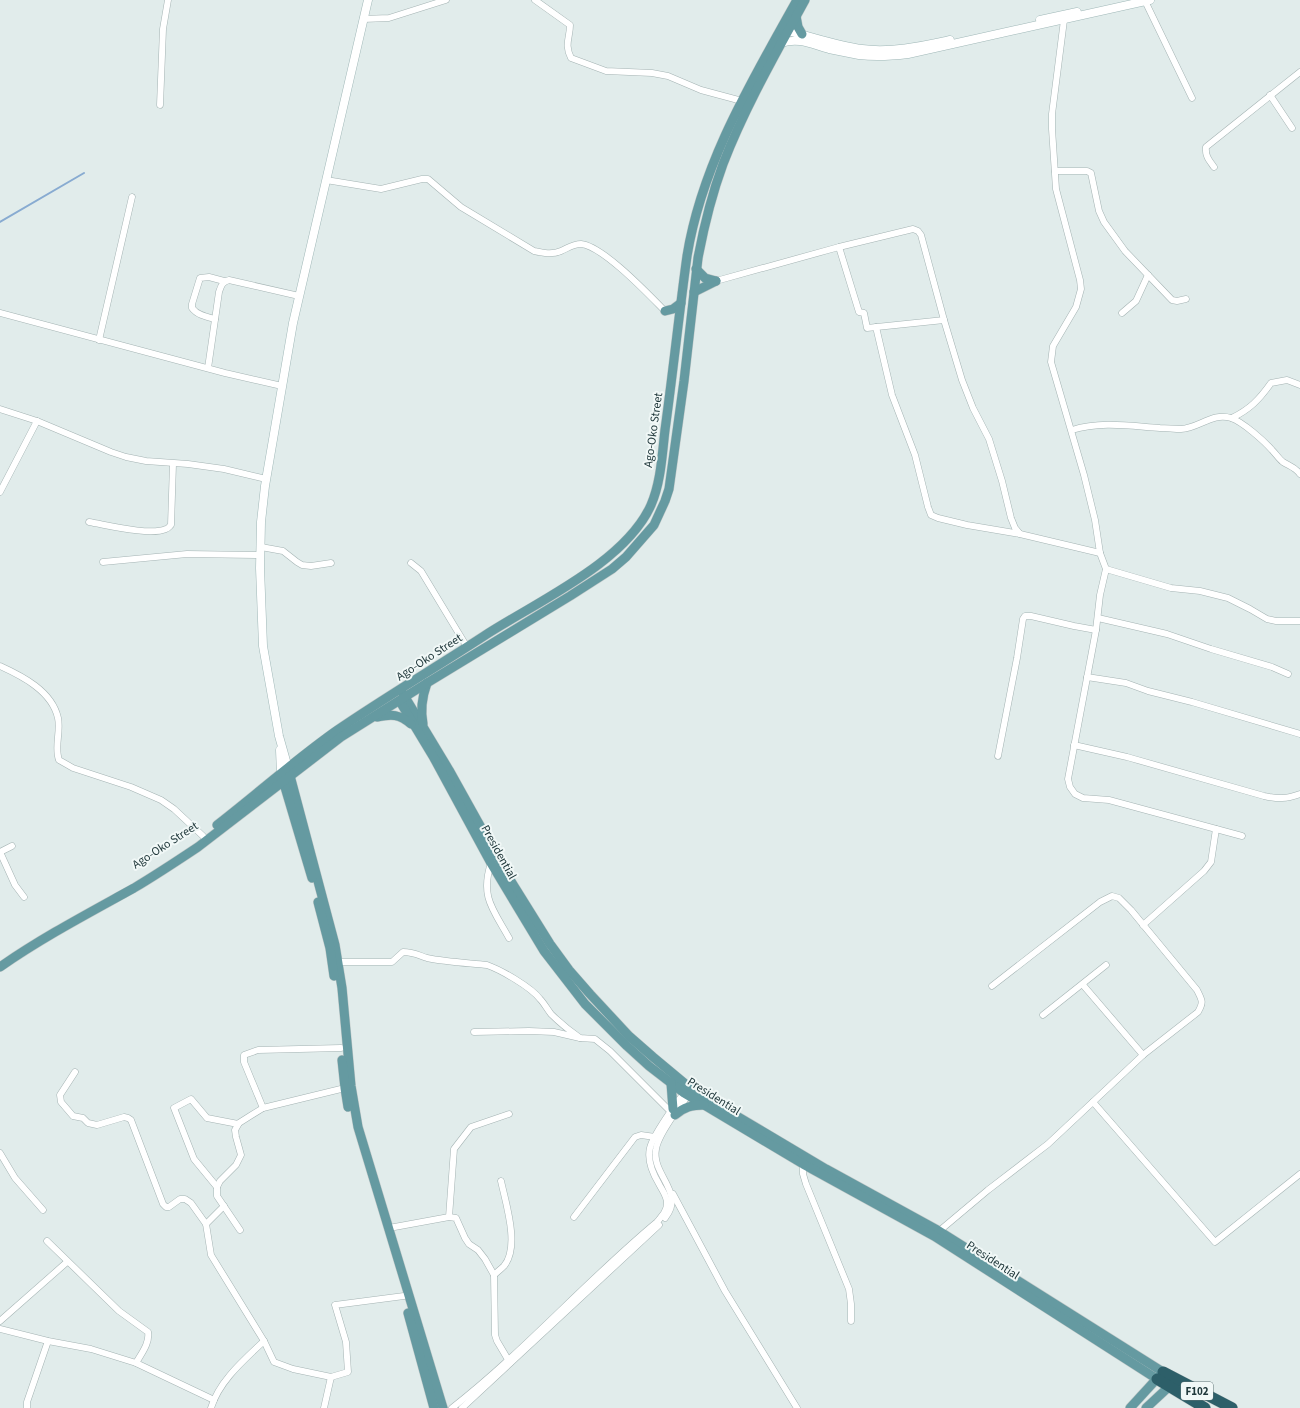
<svg xmlns="http://www.w3.org/2000/svg" width="1300" height="1408" viewBox="0 0 1300 1408" font-family="'Source Sans 3',sans-serif">
<rect width="100%" height="100%" fill="#e1eceb"/>
<g fill="none" stroke-linecap="round" stroke-linejoin="round">
<polyline stroke="#88abd1" stroke-width="2" points="0,222 84,173"/>
<defs>
<g id="street">
<path d="M 535,0 L 570,25 C 570,38 564,44 571,58 L 606,71 L 652,73 L 668,76 L 701,90 L 742,101"/>
<polyline points="1145,1 1192,98"/>
<polyline points="363,19 389,18 446,0"/>
<polyline points="1064,20 1052,114 1052,129 1056,189 1080,280 1081,289 1076,307 1053,346 1051,362 1084,475 1095,520 1100,553 1106,569 1100,595 1096,630 1068,779 1070,787 1075,794 1083,798 1109,800 1242,836"/>
<polyline points="1270,95 1292,128"/>
<polyline points="160,105 163,29 168,0"/>
<path d="M 1214,167 C 1209,160 1205,156 1206,147 L 1300,72"/>
<polyline points="1055,171 1087,171 1091,173 1099,211 1104,222 1125,251 1172,300 1177,301 1186,299"/>
<path d="M 326,180 L 381,189 L 422,179 L 428,179 L 461,207 L 534,251 C 543,253 552,255 561,251 C 568,248 573,244 581,244 C 603,246 649,295 665,311"/>
<polyline points="839,247 859,312 864,313 867,328 944,320"/>
<polyline points="716,281 839,247 913,229 918,231 921,235 944,320 962,380 973,408 989,439 1002,481 1011,518 1015,528 1020,534"/>
<polyline points="0,313 225,373 282,386"/>
<polyline points="1122,313 1136,301 1148,275"/>
<path d="M 215,319 C 207,317 197,315 192,308 L 192,304 L 200,278 L 209,277 L 224,281"/>
<polyline points="876,327 892,395 915,455 928,507 931,515 938,518 967,525 1020,534 1100,553"/>
<polyline points="99,340 132,197"/>
<path d="M 208,368 L 219,292 C 221,286 222,282 229,280 L 299,296"/>
<polyline points="0,409 37,421 111,452 126,457 146,461 188,464 224,469 266,479"/>
<path d="M 1232,418 C 1250,409 1259,400 1271,383 L 1287,380 L 1300,385"/>
<path d="M 1072,430 C 1101,421 1130,426 1160,428 C 1167,428 1174,429 1181,429 C 1199,428 1213,412 1231,418 C 1243,422 1264,441 1272,450 C 1276,454 1279,459 1283,462 C 1289,466 1295,467 1300,474"/>
<polyline points="0,492 37,421"/>
<path d="M 89,522 C 107,525 150,536 166,529 C 168,529 169,527 171,525 L 173,464"/>
<polyline points="261,547 283,551 297,562 302,565 311,566 331,563"/>
<polyline points="103,562 187,554 260,555"/>
<polyline points="411,563 421,571 467,647"/>
<polyline points="1106,569 1171,588 1200,591 1228,598 1250,609 1267,619 1276,621 1300,621"/>
<polyline points="1098,618 1167,634 1211,649 1272,667 1288,674"/>
<path d="M 0,666 C 22,676 52,691 58,718 C 61,732 54,747 59,760 L 73,768 L 131,787 L 161,800 L 174,809 L 203,836"/>
<polyline points="1087,677 1126,683 1148,691 1192,702 1300,734"/>
<path d="M 1074,745 L 1127,757 L 1264,796 C 1278,799 1286,799 1300,794"/>
<polyline points="998,756 1017,658 1023,619 1025,616 1031,616 1074,626 1096,630"/>
<polyline points="0,852 15,885 24,897"/>
<polyline points="0,852 12,846"/>
<path d="M 491,863 C 480,897 493,909 509,938"/>
<polyline points="1143,925 1204,871 1211,862 1216,829"/>
<path d="M 338,962 L 392,962 L 403,952 C 413,952 418,955 427,958 C 446,962 468,963 487,965 C 501,970 531,987 540,999 C 544,1003 547,1009 551,1014 C 560,1023 570,1031 580,1038"/>
<polyline points="1083,985 1143,1055"/>
<polyline points="1043,1015 1106,965"/>
<polyline points="474,1032 529,1031 554,1032 580,1038 595,1039 610,1051 671,1112"/>
<polyline points="75,1072 60,1095 61,1102 73,1116 83,1118 88,1123 97,1125 124,1117 128,1118 131,1120 163,1204 166,1207 169,1207 180,1199 185,1199 191,1203 206,1224 211,1255 264,1341 274,1362 293,1369 331,1377 348,1372 346,1342 335,1305 404,1296"/>
<polyline points="1093,1102 1215,1242 1300,1174"/>
<polyline points="263,1108 244,1062 244,1055 258,1050 341,1048"/>
<polyline points="0,1153 15,1178 43,1210"/>
<polyline points="803,1164 803,1174 806,1184 849,1289 851,1304 851,1321"/>
<polyline points="217,1187 194,1159 174,1108 191,1099 207,1118 238,1124"/>
<polyline points="673,1194 725,1291 797,1408"/>
<polyline points="449,1217 454,1149 471,1127 509,1114"/>
<polyline points="574,1217 635,1137 641,1135 655,1137"/>
<path d="M 665,1218 C 686,1192 651,1175 656,1149 C 658,1135 681,1104 690,1093"/>
<polyline points="206,1224 224,1206"/>
<polyline points="389,1228 449,1217 456,1218 465,1238 469,1244 478,1250 485,1259 494,1275 495,1335 497,1341 510,1363"/>
<polyline points="240,1230 217,1196 217,1187 220,1181 236,1165 241,1155 236,1137 235,1130 239,1123 250,1116 263,1108 345,1088"/>
<path d="M 938,1232 L 988,1190 L 1048,1144 L 1143,1055 L 1198,1012 C 1204,1002 1202,1000 1197,990 L 1131,910 L 1119,898 L 1112,896 L 1100,902 L 992,986"/>
<path d="M 47,1241 L 119,1311 L 148,1332 C 150,1343 141,1354 136,1363"/>
<path d="M 494,1275 C 497,1272 501,1269 504,1266 C 520,1247 506,1204 501,1181"/>
<polyline points="0,1321 67,1262"/>
<polyline points="0,1329 48,1341 91,1349 136,1363 214,1400"/>
<polyline points="27,1408 27,1402 48,1341"/>
<path d="M 211,1408 C 219,1381 244,1360 264,1341"/>
<polyline points="324,1408 331,1377"/>
<path d="M 452,1408 C 525,1351 586,1281 657,1222 C 662,1216 667,1211 667,1203 C 667,1196 662,1190 659,1184 C 653,1174 647,1160 650,1148 C 653,1135 676,1103 686,1091"/>
<polyline points="462,1408 659,1225"/>
</g>
<g id="secondary">
<polyline points="1040,20 1077,12"/>
<path d="M 788,31 C 813,37 837,46 862,49 C 891,53 922,46 950,40"/>
<path d="M 781,43 C 799,37 811,44 829,49 C 839,51 849,53 859,55 C 875,57 892,56 908,54 L 1150,0"/>
<polyline points="280,750 281,773"/>
<polyline points="288,768 279,736 263,646 260,568 261,522 265,486 293,323 368,0"/>
</g>
<g id="primary">
<polyline points="796,16 798,27 802,34"/>
<polyline points="696,269 705,278 716,281"/>
<polyline points="694,292 716,281"/>
<polyline points="665,311 673,309 681,303"/>
<polyline points="402,692 449,770 512,883 550,944 569,970 590,994 629,1036 653,1057 689,1087 730,1112 826,1169 939,1231 1163,1372 1130,1408"/>
<polyline points="402,705 434,758 491,863 544,951 585,1004 627,1046 649,1066 684,1093 803,1164 934,1236 1157,1379"/>
<path d="M 377,717 C 392,714 399,714 411,724"/>
<path d="M 423,724 C 420,709 422,697 427,683"/>
<polyline points="289,772 335,945 342,988 351,1086 358,1127 443,1408"/>
<polyline points="282,777 312,878"/>
<path d="M 217,825 C 257,794 295,760 336,731 C 384,698 435,668 484,636 C 536,602 625,563 651,505 C 661,482 662,455 665,430 C 673,372 679,314 687,256 C 702,163 752,81 797,0"/>
<polyline points="318,902 330,948 334,976"/>
<path d="M 0,967 C 43,937 89,913 134,888 C 156,875 177,861 198,847 L 341,737 L 427,683 L 570,596 L 612,569 L 626,557 L 654,525 L 665,501 L 669,489 L 684,381 L 698,258 C 704,226 712,194 723,164 C 745,107 776,53 805,0"/>
<polyline points="342,1060 345,1088 348,1107"/>
<polyline points="671,1083 673,1109"/>
<path d="M 675,1115 C 684,1107 692,1105 704,1105"/>
<polyline points="408,1313 434,1408"/>
<polyline points="1146,1408 1174,1382"/>
</g>
<g id="highway">
<polyline points="1163,1372 1232,1408"/>
<polyline points="1157,1379 1205,1408"/>
</g>
</defs>
<use href="#street" stroke="#a4b3b3" stroke-width="7"/>
<use href="#secondary" stroke="#9fb7b7" stroke-width="9"/>
<use href="#primary" stroke="#c1c8c8" stroke-width="10"/>
<use href="#highway" stroke="#c1c8c8" stroke-width="12"/>
<use href="#street" stroke="#fff" stroke-width="6"/>
<use href="#secondary" stroke="#fff" stroke-width="8"/>
<use href="#primary" stroke="#659aa1" stroke-width="9"/>
<use href="#highway" stroke="#2d5f69" stroke-width="11"/>
</g>
<g text-anchor="middle" stroke-width="4" stroke-linejoin="round" paint-order="stroke">
<rect fill="#f1f8f7" stroke="#5f7274" stroke-width="1" x="1181" y="1382" width="32" height="18" rx="3"/>
<g font-size="11" font-weight="bold" fill="#21393c">
<text x="1197" y="1395">F102</text>
</g>
<g font-size="12" fill="#21393c" stroke="#f1f8f7">
<text transform="translate(653 430) rotate(-82)" y="4">Ago-Oko Street</text>
<text transform="translate(429 657) rotate(-33)" y="4">Ago-Oko Street</text>
<text transform="translate(165 845) rotate(-33)" y="4">Ago-Oko Street</text>
<text transform="translate(499 852) rotate(61)" y="4">Presidential</text>
<text transform="translate(714 1096) rotate(32)" y="4">Presidential</text>
<text transform="translate(993 1260) rotate(33)" y="4">Presidential</text>
</g>
</g>
</svg>
